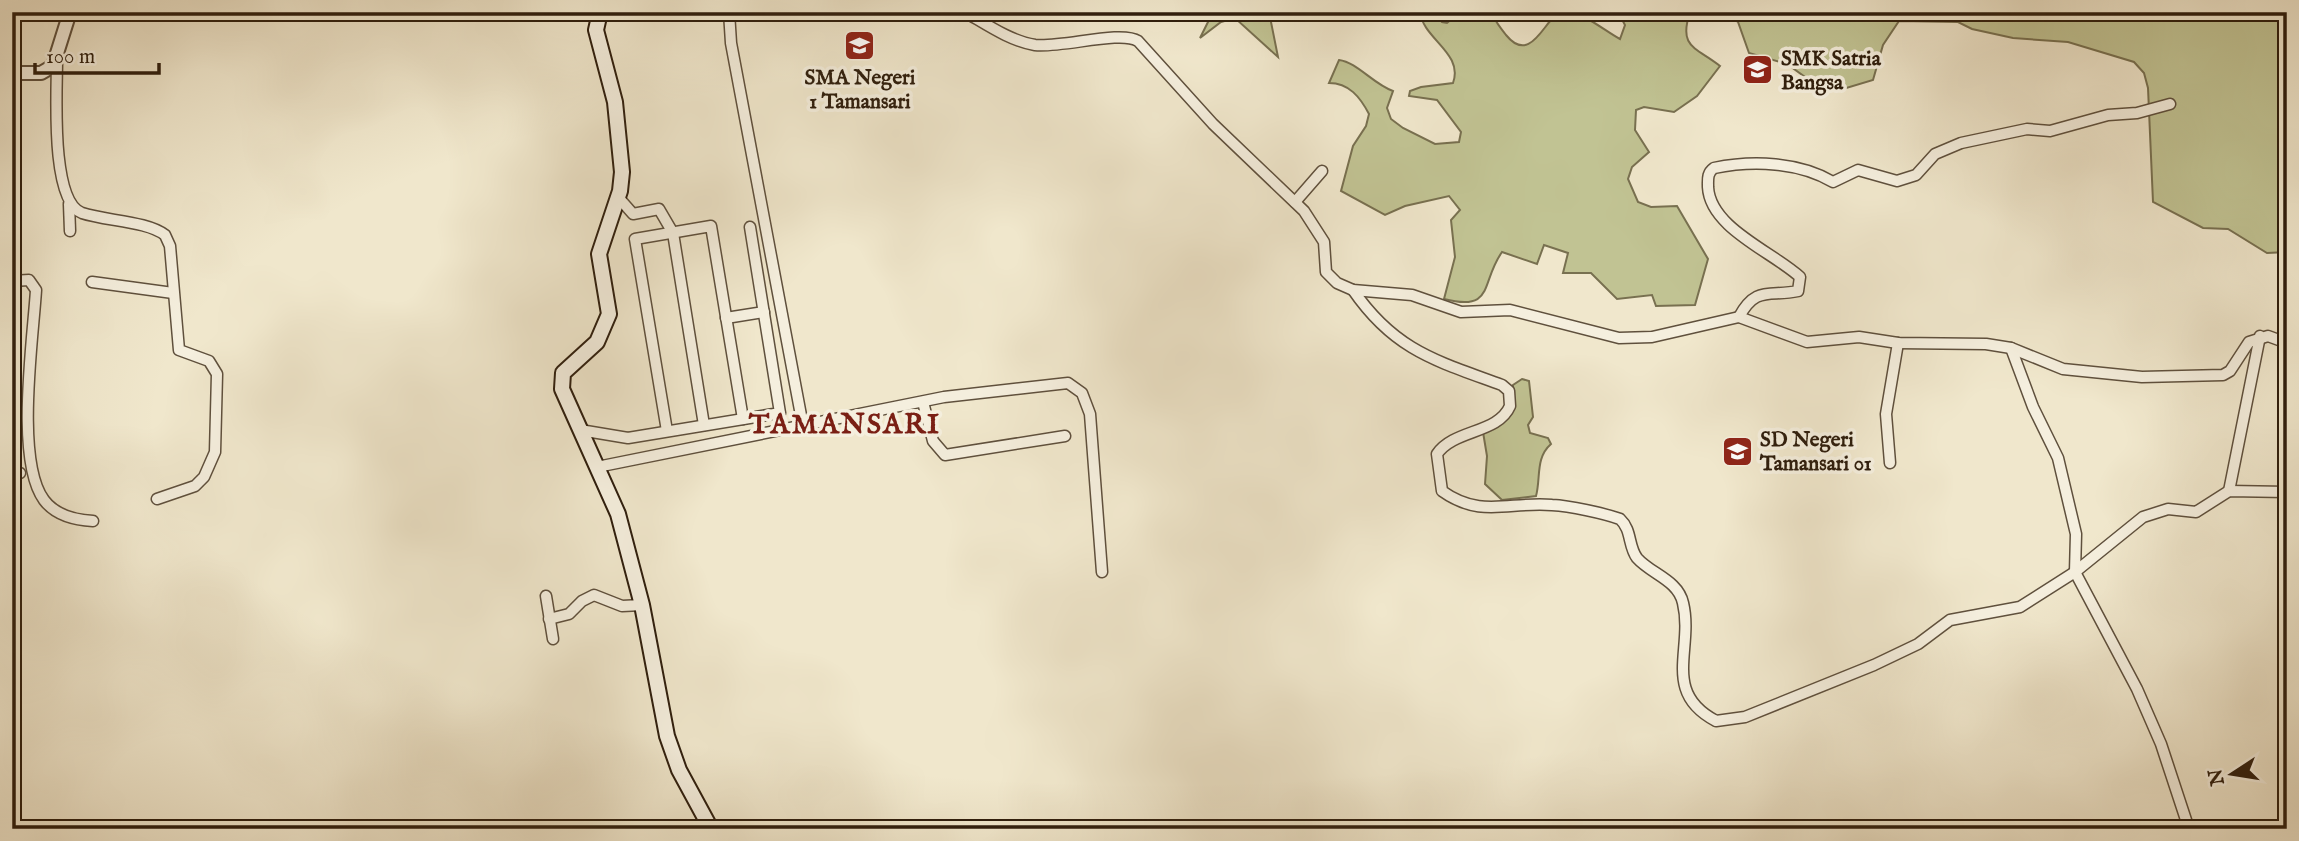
<svg xmlns="http://www.w3.org/2000/svg" width="2299" height="841" viewBox="0 0 2299 841" font-family="'IM FELL English',serif">
<rect width="100%" height="100%" fill="#f0e7cc"/>
<filter id="stains"><feTurbulence type="fractalNoise" baseFrequency=".00286" numOctaves="4"/><feColorMatrix values="0 0 0 0 .2 0 0 0 0 .09 0 0 0 0 .02 0 0 0 .5 -.17"/></filter>
<radialGradient id="worn" r=".72"><stop offset=".6" stop-color="#630" stop-opacity="0"/><stop offset="1" stop-color="#630" stop-opacity=".3"/></radialGradient>
<g fill="#c1c393" stroke="#787050" stroke-width="2">
<polygon points="1213,12 1269,12 1278,57 1235,18 1221,22 1200,38"/>
<path d="M 1420,12 L 1434,12 L 1442,22 L 1447,23 L 1460,12 L 1492,12 C 1494,21 1501,28 1506,35 C 1532,67 1546,15 1561,12 C 1580,9 1603,30 1620,39 L 1625,25 L 1618,12 L 1690,12 C 1678,48 1696,47 1720,66 L 1697,96 L 1674,112 L 1644,107 L 1636,110 L 1635,130 L 1649,152 L 1632,167 L 1628,179 L 1638,202 L 1651,207 L 1677,206 L 1708,259 L 1695,305 L 1656,306 L 1652,295 L 1617,299 L 1591,273 L 1563,273 L 1568,253 L 1544,245 L 1537,264 L 1502,252 C 1480,283 1495,312 1444,299 L 1455,257 L 1451,220 L 1460,210 L 1449,196 L 1405,206 L 1385,215 L 1341,191 L 1353,146 L 1366,126 L 1369,114 C 1360,97 1349,83 1329,83 L 1339,60 C 1357,62 1373,84 1393,91 L 1387,108 L 1391,119 L 1403,128 L 1435,144 L 1459,142 L 1461,132 L 1437,100 L 1409,96 L 1410,91 L 1421,87 L 1453,83 C 1464,53 1423,39 1420,12 Z"/>
<polygon points="1722,12 2287,12 2287,252 2267,253 2228,229 2203,228 2153,202 2148,88 2144,73 2134,62 2068,42 2013,38 1972,29 1958,22 1899,21 1883,45 1873,80 1843,89 1812,82 1787,64 1749,53 1738,22"/>
<path d="M 1522,379 L 1529,381 L 1533,417 L 1528,425 L 1530,433 L 1548,438 L 1551,444 C 1535,458 1541,478 1536,496 L 1502,500 L 1485,484 L 1487,456 L 1483,432 L 1514,403 L 1513,385 Z"/>
</g>
<g fill="none" stroke-linecap="round" stroke-linejoin="round">
<defs>
<g id="minor">
<polyline points="729,12 731,43 803,426"/>
<path d="M 965,12 C 986,24 1010,41 1035,45 C 1062,48 1121,30 1138,41 L 1213,124 L 1304,211 L 1324,242 L 1326,272 L 1337,283 L 1353,290 L 1412,295 L 1461,312 L 1510,310 L 1619,338 L 1652,337 L 1739,317 L 1807,342 L 1859,337 L 1898,343 L 1986,344 L 2011,348 L 2063,369 L 2142,377 L 2223,375 L 2230,371 L 2249,342 L 2268,336 L 2287,343"/>
<path d="M 57,60 C 57,91 50,201 82,213 C 106,221 147,221 165,235 L 170,246 L 179,350 L 209,361 L 217,374 L 215,452 L 204,477 L 195,486 L 157,499"/>
<polyline points="618,197 633,214 659,209 673,233 704,425"/>
<polyline points="1295,202 1322,171"/>
<polyline points="69,204 70,231"/>
<path d="M 12,281 L 29,280 L 36,290 C 33,339 15,461 44,500 C 55,515 75,520 93,521"/>
<polyline points="92,282 173,293"/>
<path d="M 1353,290 C 1395,351 1437,361 1502,385 L 1509,391 L 1510,406 C 1498,434 1454,429 1437,454 L 1442,491 C 1481,519 1510,501 1552,505 C 1570,506 1603,513 1620,519 C 1632,530 1628,546 1637,558 C 1651,574 1678,580 1683,603 C 1694,649 1661,692 1716,721 L 1745,717 L 1874,665 L 1918,644 L 1950,620 L 2020,607 L 2075,572 L 2143,517 L 2168,509 L 2196,512 L 2229,491 L 2287,492"/>
<path d="M 1739,317 C 1756,285 1770,297 1798,291 L 1800,277 C 1773,252 1710,228 1708,187 C 1708,179 1707,173 1714,168 C 1753,160 1799,162 1833,182 L 1858,170 L 1897,181 L 1916,175 L 1935,154 L 1961,143 L 2027,129 L 2050,131 L 2108,115 L 2137,113 L 2170,104"/>
<polyline points="726,318 764,312"/>
<polyline points="2011,348 2033,407 2058,458 2076,534 2075,572 2137,689 2161,744 2189,829"/>
<polyline points="923,402 933,441 945,455 1065,436"/>
<polyline points="580,430 628,438 780,413 750,227"/>
<polyline points="667,431 635,239 711,226 743,419"/>
<polyline points="1890,463 1886,414 1898,343"/>
<polyline points="597,467 944,397 1068,383 1082,393 1090,414 1102,572"/>
<polyline points="12,471 20,473"/>
<polyline points="2229,491 2260,336"/>
<polyline points="546,596 553,639"/>
<polyline points="549,619 569,614 582,601 594,595 622,606 642,605"/>
</g>
<polyline id="tertiary" points="12,73 41,73 53,66 70,12"/>
<polyline id="secondary" points="600,12 596,30 615,102 622,172 620,191 599,254 609,314 597,342 563,373 562,389 618,514 642,605 667,736 679,770 711,829"/>
</defs>
<use href="#minor" stroke="#5f503d" stroke-width="13"/>
<use href="#tertiary" stroke="#5f503d" stroke-width="16"/>
<use href="#secondary" stroke="#2f1e0d" stroke-width="18"/>
<use href="#minor" stroke="#f5efde" stroke-width="10"/>
<use href="#tertiary" stroke="#f5efde" stroke-width="12"/>
<use href="#secondary" stroke="#f5efde" stroke-width="14"/>
</g>
<defs>
<symbol id="school-square" viewBox="-11 -11 22 22"><rect x="-9" y="-9" width="18" height="18" rx="4" fill="#8f2418" stroke="#f5efde"/><path d="M0-5L7-2L0 1L-7-2ZM-4 1L0 2.5L4 1V4Q0 6-4 4Z" fill="#fff"/></symbol>
</defs>
<g fill-rule="evenodd">
<use href="#school-square" x="842" y="28" width="35" height="35"/>
<use href="#school-square" x="1740" y="52" width="35" height="35"/>
<use href="#school-square" x="1720" y="434" width="35" height="35"/>
</g>
<g text-anchor="middle" stroke-width="7" stroke-linejoin="round" paint-order="stroke">
<g font-size="21" font-weight="bold" fill="#2f1e0d" stroke="#f5efde" text-anchor="start">
<text x="1781" y="65">SMK Satria<tspan x="1781" dy="24">Bangsa</tspan></text>
<text x="860" y="84" text-anchor="middle">SMA Negeri<tspan x="860" dy="24">1 Tamansari</tspan></text>
<text x="1760" y="446">SD Negeri<tspan x="1760" dy="24">Tamansari 01</tspan></text>
</g>
<g font-size="28" font-weight="bold" letter-spacing="2" fill="#7a1f14" stroke="#f5efde">
<text x="845" y="433">TAMANSARI</text>
</g>
</g>
<rect width="2299" height="841" fill="none" stroke="#f0e7cc" stroke-width="42"/>
<rect x="14" y="14" width="2271" height="813" fill="none" stroke="#2f1e0d" stroke-width="3.5"/>
<rect x="21" y="21" width="2257" height="799" fill="none" stroke="#2f1e0d" stroke-width="2"/>
<g transform="translate(2232 774) rotate(258)" stroke="#f5efde" stroke-width="5" paint-order="stroke">
<path d="M0-5L12 26L0 18L-12 26Z" fill="#2f1e0d"/>
<text y="-10" font-size="19" font-weight="bold" text-anchor="middle" fill="#2f1e0d">N</text>
</g>
<path d="M35 63v10h124v-10" fill="none" stroke="#2f1e0d" stroke-width="3.5"/>
<text x="46" y="63" font-size="21" fill="#2f1e0d" stroke="#f5efde" stroke-width="5" paint-order="stroke">100 m</text>
<rect width="100%" height="100%" filter="url(#stains)"/>
<rect width="100%" height="100%" fill="url(#worn)"/>
</svg>
